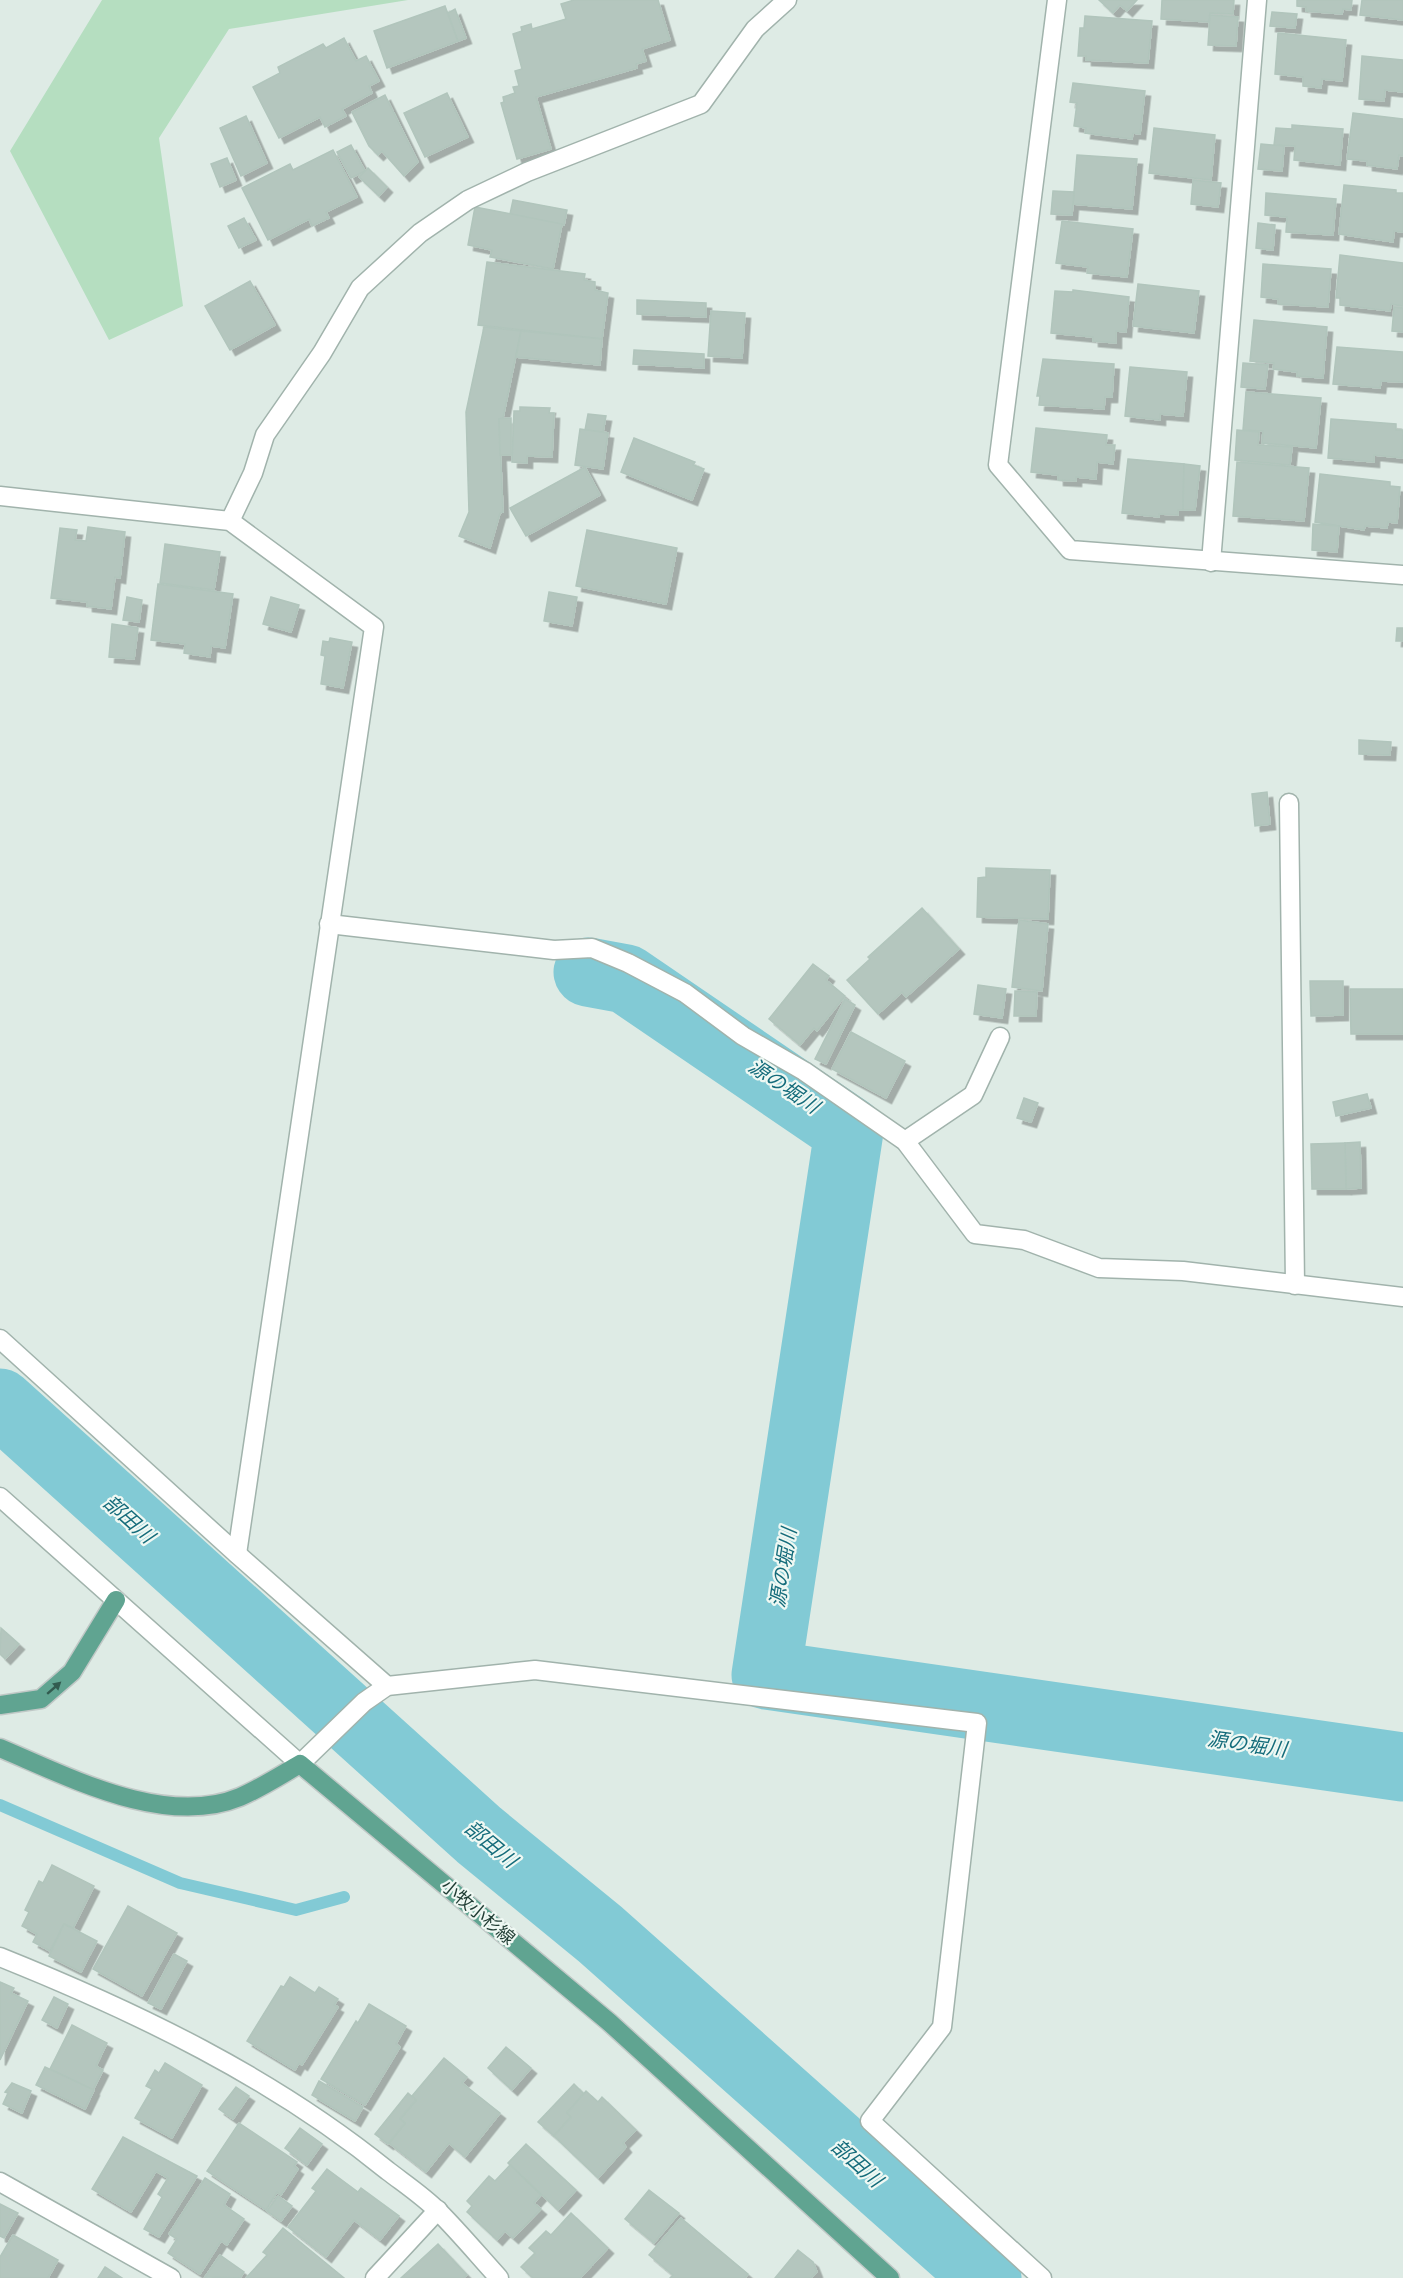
<svg xmlns="http://www.w3.org/2000/svg" width="1403" height="2278" viewBox="0 0 1403 2278" font-family="'Roboto Condensed','Noto Sans JP',sans-serif">
<defs>
<filter id="shadow"><feDropShadow dx="5.5" dy="5.5" stdDeviation="0" flood-color="#0004"/></filter>
</defs>
<rect width="100%" height="100%" fill="#deebe5"/>
<polygon fill="#b5dec0" points="102,0 408,0 229,29 159,138 183,306 109,340 10,151"/>
<g fill="none" stroke-linecap="round" stroke-linejoin="round">
<polyline stroke="#82cad5" stroke-width="12" points="0,1805 180,1883 296,1910 344,1897"/>
<g stroke="#82cad5" stroke-width="69">
<polyline points="588,972 626,979 849,1131 766,1675 1403,1767"/>
<polyline points="0,1403 479,1835 600,1934 987,2278"/>
</g>
</g>
<g fill="#b4c6be" stroke="#b1c5bc" stroke-width="1.5" filter="url(#shadow)">
<polygon points="574,0 658,0 670,40 642,49 646,61 636,64 637,68 536,97 551,149 517,159 501,103 504,102 503,97 515,93 513,87 519,86 515,71 522,69 513,34 522,31 521,27 531,24 532,29 566,19 561,4"/>
<polygon points="1099,0 1137,0 1127,11 1120,5 1113,13"/>
<polygon points="1162,0 1234,0 1233,14 1210,13 1209,22 1161,19"/>
<polygon points="1297,0 1352,0 1351,10 1343,9 1342,14 1306,11 1306,7 1297,6"/>
<polygon points="1362,0 1403,0 1403,20 1360,15"/>
<polygon points="445,6 458,41 387,68 374,31"/>
<polygon points="455,9 466,38 458,41 448,13"/>
<polygon points="1272,12 1297,14 1295,28 1270,26"/>
<polygon points="1210,15 1238,17 1236,46 1208,45"/>
<polygon points="1085,16 1152,21 1148,63 1086,60 1086,56 1078,56 1080,28 1084,28"/>
<polygon points="1278,33 1346,40 1342,81 1322,79 1321,88 1303,86 1303,77 1275,74"/>
<polygon points="344,38 356,61 366,56 379,81 369,86 372,93 342,109 346,116 325,127 320,117 279,138 253,87 280,73 278,67 323,44 326,48"/>
<polygon points="1362,56 1403,60 1403,92 1385,90 1384,101 1359,99"/>
<polygon points="1073,83 1145,91 1140,134 1133,133 1132,139 1085,133 1086,128 1074,126 1077,103 1070,102"/>
<polygon points="447,93 468,137 425,157 404,113"/>
<polygon points="385,95 418,162 404,176 382,151 378,155 369,146 352,112"/>
<polygon points="1353,113 1403,119 1403,156 1399,155 1397,169 1367,165 1367,161 1347,159"/>
<polygon points="246,116 267,163 241,176 220,128"/>
<polygon points="1292,125 1343,129 1340,165 1294,160 1295,146 1274,145 1276,128 1292,129"/>
<polygon points="1154,128 1215,135 1211,180 1149,173"/>
<polygon points="1261,144 1284,146 1282,171 1258,169"/>
<polygon points="351,145 365,171 351,178 337,152"/>
<polygon points="333,150 357,197 326,212 329,218 312,226 309,219 268,240 242,188 290,164 293,170"/>
<polygon points="1077,155 1137,159 1132,209 1073,204"/>
<polygon points="227,158 236,180 220,187 211,164"/>
<polygon points="368,168 387,187 379,196 359,177"/>
<polygon points="1193,180 1221,183 1218,207 1191,204"/>
<polygon points="1344,185 1396,190 1396,193 1403,193 1403,232 1394,231 1393,242 1339,234"/>
<polygon points="1053,191 1074,192 1072,215 1051,214"/>
<polygon points="1266,193 1336,199 1333,235 1286,232 1287,217 1265,215"/>
<polygon points="513,200 567,210 564,225 510,214"/>
<polygon points="475,207 562,224 553,269 490,257 492,250 468,245"/>
<polygon points="244,218 256,240 239,248 228,226"/>
<polygon points="1062,221 1133,229 1127,277 1087,273 1088,267 1056,263"/>
<polygon points="1258,223 1275,225 1273,250 1256,248"/>
<polygon points="1340,255 1403,263 1403,306 1391,304 1390,311 1340,305 1340,298 1336,298"/>
<polygon points="487,262 585,274 584,280 595,282 595,290 608,293 602,339 478,325"/>
<polygon points="1263,264 1331,269 1328,307 1278,304 1278,299 1261,297"/>
<polygon points="250,281 275,325 230,350 205,306"/>
<polygon points="1138,284 1199,291 1194,333 1133,326"/>
<polygon points="1073,290 1129,297 1126,332 1116,331 1116,343 1093,341 1093,337 1051,333 1055,291 1073,292"/>
<polygon points="637,300 706,303 706,317 637,314"/>
<polygon points="1394,307 1403,308 1403,332 1392,331"/>
<polygon points="711,311 745,313 742,358 708,356"/>
<polygon points="1254,320 1327,327 1323,378 1297,376 1297,372 1273,369 1274,363 1250,361"/>
<polygon points="484,327 521,331 503,418 499,419 503,512 500,513 490,548 459,536 469,512 466,412"/>
<polygon points="521,331 602,339 600,365 516,357"/>
<polygon points="1337,347 1403,352 1403,382 1381,381 1380,388 1333,384"/>
<polygon points="634,350 704,354 704,368 633,364"/>
<polygon points="1043,359 1114,364 1112,397 1105,397 1104,409 1039,405 1040,396 1037,396"/>
<polygon points="1243,363 1268,365 1265,389 1241,387"/>
<polygon points="1130,367 1187,372 1183,416 1160,414 1160,420 1125,416"/>
<polygon points="1246,392 1321,398 1316,448 1262,443 1263,431 1243,430"/>
<polygon points="520,407 550,408 549,413 554,413 552,457 527,456 527,463 512,462 514,411 520,411"/>
<polygon points="588,414 606,416 603,432 585,430"/>
<polygon points="511,418 511,455 500,455 499,419"/>
<polygon points="1331,419 1396,424 1396,430 1403,430 1402,458 1374,455 1374,462 1328,458"/>
<polygon points="1036,428 1107,435 1106,445 1115,445 1113,464 1097,462 1096,479 1076,477 1076,481 1058,480 1058,475 1031,472"/>
<polygon points="580,429 608,433 603,469 575,465"/>
<polygon points="1237,430 1259,432 1258,445 1292,447 1290,465 1235,460"/>
<polygon points="634,438 695,462 693,465 704,469 692,500 621,472"/>
<polygon points="1128,459 1184,464 1183,510 1178,510 1178,515 1159,514 1159,517 1122,513"/>
<polygon points="1237,462 1309,468 1304,521 1233,516"/>
<polygon points="1184,464 1200,466 1195,510 1183,510"/>
<polygon points="585,467 600,495 526,536 510,508"/>
<polygon points="1320,474 1390,482 1390,486 1400,487 1397,523 1388,522 1387,528 1365,526 1364,530 1315,522"/>
<polygon points="1313,524 1339,526 1337,552 1312,550"/>
<polygon points="88,527 125,532 120,578 115,577 111,609 87,606 87,602 51,598 60,528 77,530 75,540 86,541"/>
<polygon points="587,530 677,548 666,604 576,586"/>
<polygon points="165,544 220,552 214,590 160,583"/>
<polygon points="158,584 233,594 225,648 211,646 210,657 184,653 185,644 151,640"/>
<polygon points="549,592 577,597 572,626 544,621"/>
<polygon points="127,597 142,600 139,622 123,620"/>
<polygon points="271,597 299,605 291,632 263,624"/>
<polygon points="112,624 138,628 134,659 109,657"/>
<polygon points="1397,628 1403,628 1403,641 1396,641"/>
<polygon points="330,638 352,642 343,688 321,684 325,656 321,655 323,641 329,642"/>
<polygon points="1359,740 1391,742 1390,755 1359,754"/>
<polygon points="1267,792 1270,824 1255,826 1252,794"/>
<polygon points="986,868 1050,870 1048,919 977,917 978,878 986,877"/>
<polygon points="922,908 959,949 906,997 902,992 878,1014 847,980 870,959 868,957"/>
<polygon points="1019,920 1048,924 1042,991 1012,987"/>
<polygon points="813,964 829,976 826,980 845,996 817,1031 814,1028 800,1045 769,1019"/>
<polygon points="1310,981 1343,981 1343,1015 1311,1016"/>
<polygon points="978,985 1006,989 1002,1018 974,1014"/>
<polygon points="1350,989 1403,989 1403,1034 1351,1034"/>
<polygon points="1015,991 1037,992 1036,1016 1014,1016"/>
<polygon points="845,999 855,1005 826,1064 815,1059"/>
<polygon points="851,1032 905,1061 886,1098 832,1069"/>
<polygon points="1367,1094 1371,1108 1336,1116 1333,1102"/>
<polygon points="1024,1098 1038,1103 1031,1122 1017,1118"/>
<polygon points="1360,1142 1361,1188 1346,1189 1345,1143"/>
<polygon points="1345,1143 1346,1189 1312,1189 1311,1144"/>
<polygon points="1,1628 19,1644 5,1659 0,1654"/>
<polygon points="52,1865 94,1886 73,1928 64,1924 50,1951 33,1942 37,1934 22,1926 29,1912 25,1910 39,1881 43,1883"/>
<polygon points="128,1906 177,1933 142,1996 93,1969"/>
<polygon points="64,1924 97,1941 81,1972 49,1956"/>
<polygon points="174,1954 187,1961 161,2009 148,2003"/>
<polygon points="290,1977 315,1993 319,1987 338,1999 334,2005 338,2007 302,2065 299,2063 295,2070 247,2041 281,1986 284,1987"/>
<polygon points="0,1982 14,1988 11,1993 28,2001 0,2060"/>
<polygon points="54,1997 68,2004 57,2028 42,2020"/>
<polygon points="369,2004 406,2026 396,2044 400,2047 365,2105 321,2079 356,2021 358,2023"/>
<polygon points="72,2025 107,2043 96,2066 103,2070 93,2090 50,2069"/>
<polygon points="506,2047 531,2068 512,2090 488,2068"/>
<polygon points="444,2058 467,2077 462,2083 500,2113 465,2157 449,2143 426,2172 389,2143 405,2123 400,2119 416,2100 412,2096"/>
<polygon points="165,2063 202,2085 172,2138 135,2118 152,2089 146,2086 155,2070 159,2073"/>
<polygon points="45,2067 94,2090 85,2109 36,2085"/>
<polygon points="319,2081 363,2107 355,2121 312,2095"/>
<polygon points="12,2083 31,2091 22,2113 3,2104 8,2093 5,2092"/>
<polygon points="574,2084 584,2094 567,2113 571,2117 554,2136 538,2122"/>
<polygon points="236,2087 249,2096 233,2119 219,2109"/>
<polygon points="586,2091 598,2102 602,2097 636,2130 623,2143 626,2147 598,2178 554,2136 571,2117 567,2113"/>
<polygon points="408,2093 416,2100 400,2119 405,2123 388,2144 375,2134"/>
<polygon points="239,2123 297,2162 294,2166 298,2169 281,2195 277,2192 266,2210 207,2171"/>
<polygon points="300,2128 322,2144 307,2165 285,2148"/>
<polygon points="123,2137 197,2176 159,2237 144,2229 162,2197 158,2194 168,2178 156,2171 131,2212 92,2189"/>
<polygon points="526,2144 576,2190 558,2210 508,2163"/>
<polygon points="510,2165 541,2195 534,2203 541,2209 513,2238 505,2231 497,2240 467,2212 472,2206 467,2201 489,2176 495,2181"/>
<polygon points="327,2169 358,2192 361,2188 399,2216 380,2240 354,2220 326,2257 288,2227 316,2191 312,2188"/>
<polygon points="205,2178 230,2194 224,2205 244,2219 227,2245 221,2241 200,2274 168,2253 177,2239 169,2234"/>
<polygon points="649,2190 679,2213 654,2243 625,2219"/>
<polygon points="278,2196 292,2206 281,2221 267,2211"/>
<polygon points="0,2204 18,2213 4,2238 0,2236"/>
<polygon points="571,2213 608,2248 580,2278 533,2278 521,2267 535,2253 529,2248 546,2231 551,2235"/>
<polygon points="681,2218 748,2274 745,2278 670,2278 673,2275 649,2255"/>
<polygon points="283,2228 344,2278 246,2278 267,2255 263,2252"/>
<polygon points="13,2235 58,2260 48,2278 0,2278 0,2257"/>
<polygon points="438,2244 467,2275 463,2278 401,2278"/>
<polygon points="798,2250 813,2262 817,2272 811,2278 775,2278"/>
<polygon points="220,2255 244,2272 240,2278 205,2277"/>
<polygon points="105,2267 122,2278 98,2278"/>
</g>
<g fill="none" stroke-linecap="round" stroke-linejoin="round">
<defs>
<g id="minor">
<polyline points="1057,0 998,465 1070,550 1403,575"/>
<polyline points="0,496 230,521 374,627 237,1554"/>
<polyline points="230,521 253,473 265,435 322,353 360,288 420,233 468,200 527,172 701,104 755,29 787,0"/>
<polyline points="1211,562 1257,0"/>
<polyline points="1289,803 1295,1285"/>
<polyline points="329,924 554,950 592,948 628,963 685,993 743,1036 804,1071 905,1141 975,1234 1024,1240 1099,1268 1183,1271 1403,1297"/>
<polyline points="905,1141 973,1095 1000,1037"/>
<polyline points="0,1339 237,1554 387,1686"/>
<polyline points="0,1497 300,1764 364,1702 387,1686 535,1670 977,1723 942,2027 870,2121 1042,2278"/>
<path d="M 0,1957 C 137,2012 272,2077 388,2171 C 405,2184 423,2196 438,2211 C 459,2232 479,2256 499,2278"/>
<polyline points="0,2182 171,2278"/>
<polyline points="375,2278 438,2210"/>
</g>
<g id="major">
<polyline points="0,1705 41,1699 72,1672 116,1600"/>
<path d="M 0,1748 C 69,1777 165,1828 240,1797 C 261,1788 281,1775 300,1764 L 609,2022 L 890,2278"/>
</g>
</defs>
<use href="#minor" stroke="#a1b3ac" stroke-width="21"/>
<use href="#major" stroke="#c0c8c6" stroke-width="21"/>
<use href="#minor" stroke="#fff" stroke-width="18"/>
<use href="#major" stroke="#60a491" stroke-width="18"/>
</g>
<defs><path id="oneway-solid" d="M-6-.8H1V-3.2L6.5 0L1 3.2V.8H-6Z" transform="scale(1.5)"/></defs>
<use fill="#325b4f" href="#oneway-solid" transform="translate(54 1688) rotate(-41)"/>
<g text-anchor="middle" stroke-width="4.5" stroke-linejoin="round" paint-order="stroke">
<g font-size="18" fill="#1f3c33" stroke="#eff8f3">
<text transform="translate(478 1912) rotate(40)" y="6">小牧小杉線</text>
</g>
<g font-size="20" font-style="italic" fill="#156c7b" stroke="#eff8f3">
<text transform="translate(784 1086) rotate(34)" y="7">源の堀川</text>
<text transform="translate(129 1519) rotate(42)" y="7">部田川</text>
<text transform="translate(783 1568) rotate(-81)" y="7">源の堀川</text>
<text transform="translate(1247 1744) rotate(8)" y="7">源の堀川</text>
<text transform="translate(491 1844) rotate(40)" y="7">部田川</text>
<text transform="translate(857 2163) rotate(42)" y="7">部田川</text>
</g>
</g>
</svg>
